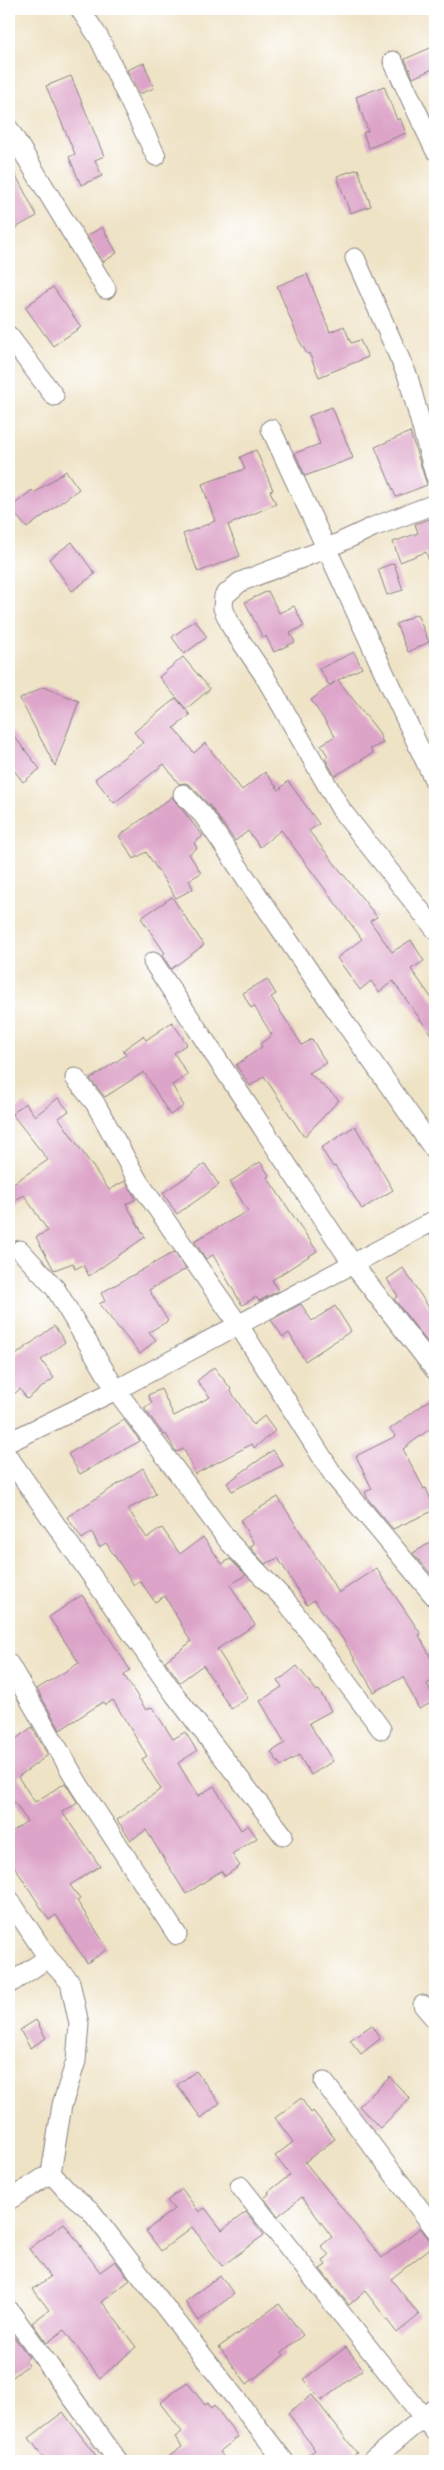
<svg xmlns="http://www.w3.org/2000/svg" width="444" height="2470" viewBox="0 0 444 2470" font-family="'Balsamiq Sans',sans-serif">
<rect width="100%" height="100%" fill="#fff"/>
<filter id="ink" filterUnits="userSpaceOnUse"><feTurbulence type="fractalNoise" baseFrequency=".02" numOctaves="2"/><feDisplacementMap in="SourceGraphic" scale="10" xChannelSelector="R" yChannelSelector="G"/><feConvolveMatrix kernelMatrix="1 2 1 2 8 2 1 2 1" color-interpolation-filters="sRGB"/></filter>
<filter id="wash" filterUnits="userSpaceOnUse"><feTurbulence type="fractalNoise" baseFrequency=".0096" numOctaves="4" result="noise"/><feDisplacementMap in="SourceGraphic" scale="20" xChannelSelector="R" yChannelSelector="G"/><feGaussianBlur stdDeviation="1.12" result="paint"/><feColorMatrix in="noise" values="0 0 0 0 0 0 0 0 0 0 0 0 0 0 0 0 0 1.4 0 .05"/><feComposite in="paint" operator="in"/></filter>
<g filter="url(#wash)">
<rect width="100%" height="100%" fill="#efe3c6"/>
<g id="blocks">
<g fill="#dda4c9">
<polygon points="435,46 435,68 413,78 405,59"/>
<polygon points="144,63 154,88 139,94 127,70"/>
<polygon points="71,76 104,156 95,160 102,176 81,185 69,157 75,154 46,86"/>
<polygon points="384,86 397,120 400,118 406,133 369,148 363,133 368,131 356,97"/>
<polygon points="9,162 37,216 15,228 9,217"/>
<polygon points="358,169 371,206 350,213 337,176"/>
<polygon points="102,227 117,253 103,262 87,236"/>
<polygon points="307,274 330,332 344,326 351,343 360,340 368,357 319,377 309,353 307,354 299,340 277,286"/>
<polygon points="53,287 81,327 53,346 25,307"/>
<polygon points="332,407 353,458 305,476 295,453 320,444 309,416"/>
<polygon points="410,432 427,485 396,497 375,447"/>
<polygon points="256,450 273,490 270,491 276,504 228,525 240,556 198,572 183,534 215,521 202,484 245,469 240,457"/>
<polygon points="66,471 79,489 27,528 10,508 32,490 34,493"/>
<polygon points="435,517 435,573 433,573 426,552 400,562 393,542 418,533 415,524"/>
<polygon points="72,542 95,574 72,591 49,559"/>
<polygon points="394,563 403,590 387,595 378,569"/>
<polygon points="268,591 279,613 294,606 304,626 290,633 295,642 274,652 266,636 263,638 245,602"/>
<polygon points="417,614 429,642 408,652 396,624"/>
<polygon points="195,620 207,637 184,654 172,637"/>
<polygon points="354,652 362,668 338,680 378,731 383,743 370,749 373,753 335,776 325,758 328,756 321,745 335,736 311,700 335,682 329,685 319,669"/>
<polygon points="183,657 210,689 186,709 159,677"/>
<polygon points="43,687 79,701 55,766 20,699"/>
<polygon points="176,698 190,715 174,728 194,753 205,743 242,790 265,772 279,790 288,781 319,824 309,831 377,917 370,921 392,952 411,940 424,961 411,969 435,1003 435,1040 393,981 379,992 371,981 360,990 337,958 362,939 281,830 260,847 248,831 235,841 211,807 191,786 186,783 179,784 164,764 114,803 95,779 143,743 134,732"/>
<polygon points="9,730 40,769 23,782 9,764"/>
<polygon points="172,797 203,836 194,843 197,848 189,854 201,873 189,880 193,889 176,898 146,852 134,859 119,836"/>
<polygon points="172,897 204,945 171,969 162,955 165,953 141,918"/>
<polygon points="267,979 276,994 271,997 302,1045 312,1039 326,1063 309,1073 339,1100 304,1137 264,1076 250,1086 236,1065 262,1047 260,1044 272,1035 254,1006 251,1008 243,993"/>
<polygon points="172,1022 187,1044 174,1053 188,1075 172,1085 184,1106 170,1115 144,1072 105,1097 90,1079 126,1055 123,1050 143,1036 146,1040"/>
<polygon points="58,1098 69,1111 59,1118 109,1190 125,1181 133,1194 136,1199 126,1204 145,1237 89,1276 83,1265 75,1269 73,1263 54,1270 36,1237 48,1231 24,1195 9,1204 9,1186 48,1160 12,1114 25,1103 35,1116"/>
<polygon points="355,1126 393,1190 362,1209 335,1166 333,1167 321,1148"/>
<polygon points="260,1162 269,1175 267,1177 317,1251 272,1280 278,1291 259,1301 256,1297 242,1305 213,1255 206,1259 194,1241 248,1211 230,1182"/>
<polygon points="205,1164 219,1185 177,1214 163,1193"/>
<polygon points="174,1252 186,1269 149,1290 168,1321 149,1332 156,1340 140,1354 99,1304 105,1301 101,1293"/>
<polygon points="403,1268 435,1317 435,1352 394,1299 398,1296 387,1279"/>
<polygon points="301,1304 312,1321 335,1306 351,1331 305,1361 289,1333 283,1337 271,1320"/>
<polygon points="54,1326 65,1342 41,1360 54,1378 27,1399 20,1389 9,1398 9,1360"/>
<polygon points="214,1367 231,1389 230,1390 253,1425 264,1416 275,1431 254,1448 252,1444 195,1474 184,1449 176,1452 166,1434 164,1435 144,1408 152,1403 148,1395 161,1389 174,1416 210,1397 197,1381"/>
<polygon points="435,1396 435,1425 403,1449 424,1489 426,1488 435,1510 393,1529 368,1499 365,1492 372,1489 356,1456 396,1436 390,1429"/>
<polygon points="124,1420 140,1441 80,1474 68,1454"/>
<polygon points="273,1450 283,1465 232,1491 227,1483"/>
<polygon points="143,1468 156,1494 128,1509 147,1538 162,1528 180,1554 203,1537 222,1564 230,1559 246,1575 230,1585 255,1625 217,1649 248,1698 231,1709 203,1665 180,1682 165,1661 191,1642 165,1596 155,1602 140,1581 134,1585 106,1543 99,1547 92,1532 82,1539 67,1517"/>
<polygon points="278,1497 339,1593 376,1568 421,1634 419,1635 435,1666 435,1679 427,1684 435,1701 419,1709 403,1677 374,1692 343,1639 314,1600 307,1605 278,1558 265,1564 250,1547 254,1544 240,1520"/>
<polygon points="435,1540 435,1570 430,1573 413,1553"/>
<polygon points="82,1595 130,1670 124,1675 146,1710 152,1707 173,1739 185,1732 197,1751 178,1763 198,1796 214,1786 241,1830 248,1825 257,1838 232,1854 240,1866 225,1876 221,1871 186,1894 146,1830 131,1840 117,1820 161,1789 142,1759 147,1756 113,1700 105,1705 103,1702 60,1730 37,1689 79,1663 49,1617"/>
<polygon points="297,1666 317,1691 319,1690 331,1711 309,1723 333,1761 311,1775 299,1755 281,1766 271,1752 285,1743 260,1701 282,1687 278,1681"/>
<polygon points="32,1727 48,1755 18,1777 35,1802 65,1783 78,1803 62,1812 100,1866 70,1885 80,1899 77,1901 108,1949 87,1963 56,1915 49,1920 9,1858 9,1834 27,1821 9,1794 9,1744"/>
<polygon points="36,2020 46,2038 30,2048 20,2030"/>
<polygon points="372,2025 380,2039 361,2054 350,2040"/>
<polygon points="196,2071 220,2103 201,2118 177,2085"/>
<polygon points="390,2077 410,2099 380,2128 359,2106"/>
<polygon points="301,2098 311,2113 313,2111 335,2139 305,2162 382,2258 420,2228 434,2245 391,2279 419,2315 397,2333 365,2291 349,2305 320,2269 326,2265 323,2261 329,2255 321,2246 332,2237 302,2197 278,2216 264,2198 269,2194 268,2192 290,2175 275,2156 293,2142 275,2118"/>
<polygon points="182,2189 199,2212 205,2208 222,2230 246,2212 264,2235 222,2266 192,2227 161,2251 146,2231 174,2209 167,2201"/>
<polygon points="64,2223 100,2272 115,2261 130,2280 102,2302 136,2347 100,2378 64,2330 47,2343 32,2323 49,2310 33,2289 50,2277 29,2249"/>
<polygon points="220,2275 234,2294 199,2321 185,2302"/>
<polygon points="279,2304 303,2335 282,2352 284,2355 247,2384 219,2347"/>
<polygon points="14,2337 29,2357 25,2360 28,2365 9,2380 9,2340"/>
<polygon points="346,2347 363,2369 321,2401 304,2379"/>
<polygon points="187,2382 205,2405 208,2403 211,2408 214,2405 238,2437 219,2452 227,2461 163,2461 182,2447 175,2437 182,2432 160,2403"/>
<polygon points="312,2395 357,2453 347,2461 300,2461 315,2450 288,2413"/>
<polygon points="63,2412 100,2461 46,2461 29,2438"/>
</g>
</g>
</g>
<g filter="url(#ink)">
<use href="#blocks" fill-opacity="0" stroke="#888280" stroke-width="1"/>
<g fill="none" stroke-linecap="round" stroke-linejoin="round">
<defs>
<g id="minor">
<polyline points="80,9 99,38 156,156"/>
<polyline points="393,61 435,150"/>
<polyline points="9,129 106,289"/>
<polyline points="355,258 408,377 435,475"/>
<polyline points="9,336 54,396"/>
<polyline points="271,429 435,782"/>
<polyline points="435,504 373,527 328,548 240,582 224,596 223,608 232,628 264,675 342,811 435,929"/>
<polyline points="183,794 203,815 322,990 435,1151"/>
<polyline points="153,962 352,1263 435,1370"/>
<polyline points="75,1078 95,1103 138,1181 238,1324 334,1476 435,1597"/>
<polyline points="20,1250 55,1288 116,1390 230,1543 286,1601 381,1729"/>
<polyline points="9,1442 116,1390 435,1220"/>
<polyline points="9,1458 175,1695 283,1835"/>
<polyline points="9,1664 79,1785 177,1935"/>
<polyline points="9,1899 48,1958 70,1982 79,2024 76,2061 62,2105 51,2173"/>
<polyline points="9,1984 48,1958"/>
<polyline points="423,2005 435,2019"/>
<polyline points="324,2082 435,2229"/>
<polyline points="240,2186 435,2432"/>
<polyline points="9,2200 51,2173 67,2191 90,2210 284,2461"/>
<polyline points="9,2310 118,2461"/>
<polyline points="371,2461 435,2408"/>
</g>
</defs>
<use href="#minor" stroke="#888280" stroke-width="21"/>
<use href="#minor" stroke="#fff" stroke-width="19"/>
</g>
</g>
<rect width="444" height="2470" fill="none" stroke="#fff" stroke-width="30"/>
</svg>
